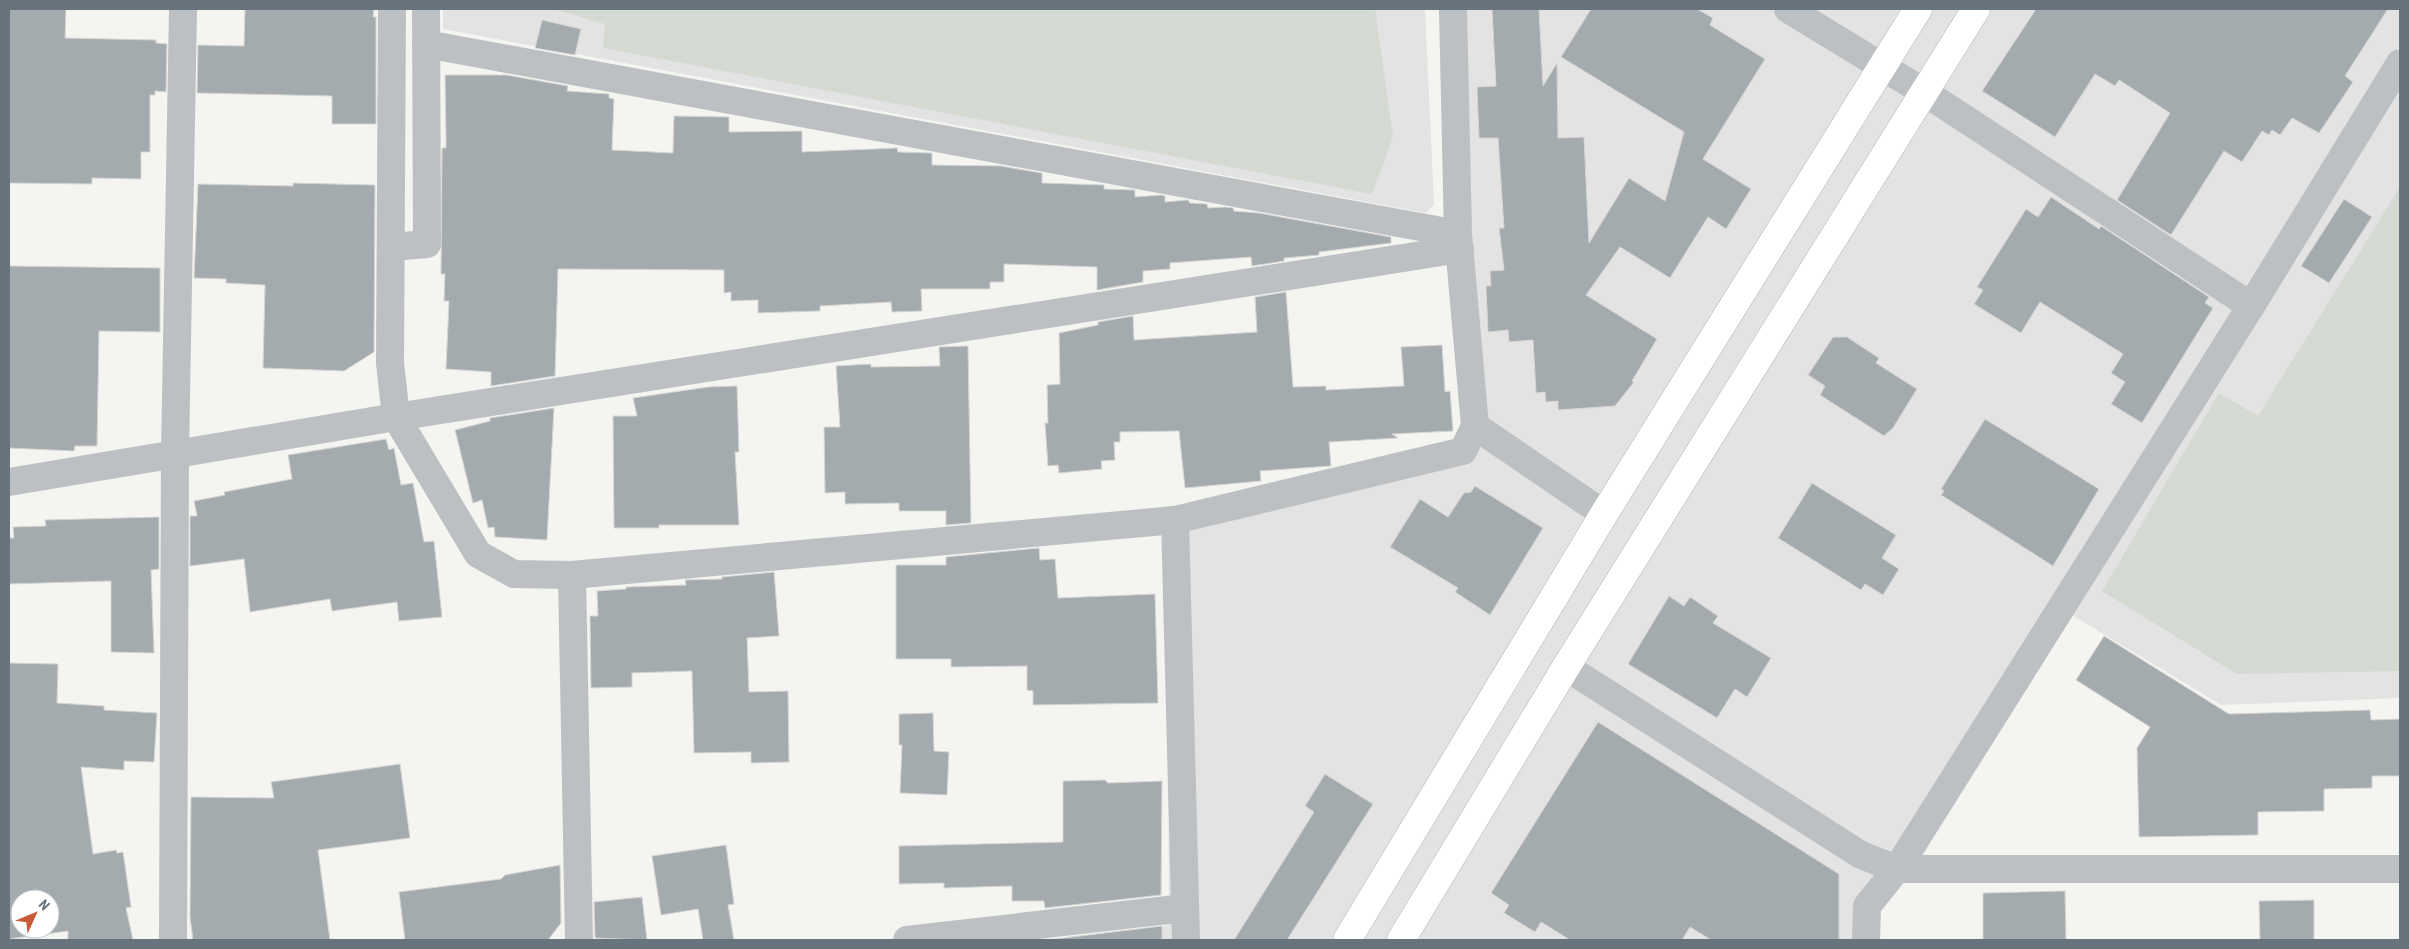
<svg xmlns="http://www.w3.org/2000/svg" width="2409" height="949" viewBox="0 0 2409 949" font-family="'Roboto Condensed',sans-serif">
<rect width="100%" height="100%" fill="#f4f4f1"/>
<g fill="#e2e3e2">
<polygon points="443,9 1425,9 1434,204 1426,213 443,29"/>
<polygon points="1456,9 2400,9 2400,44 1861,924 1859,940 1059,940 1169,925 1167,524 1479,445"/>
<polygon points="2400,82 2400,698 2221,705 2072,615"/>
</g>
<g fill="#d4d9d1">
<polygon points="553,9 1375,9 1393,137 1372,194 603,48 605,24"/>
<polygon points="2400,187 2400,671 2237,674 2102,591 2219,393 2258,416"/>
</g>
<g fill="#a4abaf" stroke="#d6d6d4" fill-rule="evenodd">
<polygon points="9,9 66,9 65,38 156,40 156,43 167,44 166,92 155,91 155,95 150,95 150,152 141,152 141,179 92,178 92,184 9,183"/>
<polygon points="245,9 374,9 373,17 376,17 376,124 332,124 332,96 197,93 198,45 244,46"/>
<polygon points="1492,9 1539,9 1543,86 1557,63 1558,138 1584,137 1589,243 1629,178 1665,201 1684,132 1561,57 1591,9 1697,9 1713,18 1710,25 1765,59 1703,159 1751,189 1726,229 1708,217 1670,278 1620,247 1586,295 1657,339 1632,381 1634,382 1615,406 1558,410 1558,401 1546,402 1545,392 1536,393 1533,340 1509,342 1508,330 1488,332 1486,286 1491,286 1490,271 1504,270 1499,228 1504,228 1498,138 1479,138 1477,87 1496,86"/>
<polygon points="2036,9 2388,9 2345,76 2353,82 2319,133 2292,118 2280,135 2272,130 2269,135 2262,131 2242,162 2224,151 2171,235 2117,200 2170,113 2119,80 2115,86 2095,74 2055,137 1982,91"/>
<polygon points="542,20 581,29 575,55 535,48"/>
<polygon points="445,75 506,75 568,86 567,91 609,94 609,98 614,99 612,150 673,153 674,116 729,117 729,132 802,131 802,152 897,148 898,152 932,153 932,165 1001,166 1018,169 1042,173 1042,183 1104,185 1104,189 1135,190 1135,197 1161,195 1165,196 1165,202 1188,200 1190,203 1207,204 1208,208 1225,207 1233,208 1234,211 1259,213 1391,237 1391,243 1319,252 1319,255 1284,258 1284,261 1252,266 1251,257 1170,263 1170,269 1143,271 1143,282 1097,290 1097,267 1004,264 1004,282 990,282 990,289 921,289 922,311 892,312 891,302 820,306 820,311 758,313 758,300 731,301 731,292 724,293 724,270 558,269 555,376 491,386 491,372 446,369 449,301 444,301 445,274 441,274 442,148 446,148 446,137"/>
<polygon points="293,183 375,185 374,352 344,371 263,368 265,285 226,283 226,279 194,278 198,184 293,186"/>
<polygon points="2051,197 2099,229 2101,226 2209,297 2205,303 2213,308 2142,423 2111,404 2125,382 2111,373 2123,354 2040,302 2021,333 1974,304 1983,290 1977,287 2026,209 2038,217"/>
<polygon points="2344,199 2372,217 2329,283 2301,266"/>
<polygon points="9,266 160,268 160,332 99,331 97,446 75,446 74,451 9,448"/>
<polygon points="1286,292 1293,387 1326,386 1326,390 1404,386 1401,347 1442,345 1445,392 1450,391 1453,431 1392,434 1398,438 1329,442 1331,466 1260,471 1261,481 1185,488 1179,431 1120,432 1120,442 1114,442 1115,460 1101,461 1102,469 1059,473 1058,465 1048,466 1045,423 1048,423 1047,385 1060,384 1059,333 1098,325 1098,322 1133,316 1134,340 1257,332 1255,297"/>
<polygon points="1833,337 1847,337 1879,358 1876,363 1917,389 1893,428 1884,436 1820,395 1825,386 1808,375"/>
<polygon points="968,346 971,523 946,525 946,511 899,511 899,503 845,504 845,492 825,493 824,427 840,427 836,366 871,364 871,367 940,366 939,347"/>
<polygon points="737,386 739,452 735,452 739,525 659,525 659,528 614,528 613,416 637,416 633,398 708,387"/>
<polygon points="554,408 547,540 495,537 494,527 488,528 482,500 473,503 455,430 490,421 490,418"/>
<polygon points="1985,419 2099,489 2053,566 1941,495 1944,491 1941,489"/>
<polygon points="386,439 389,450 394,448 401,485 413,483 424,542 434,541 442,617 399,621 397,602 332,611 330,599 250,612 244,559 190,566 190,516 197,516 194,501 225,495 224,492 292,479 288,455"/>
<polygon points="1812,483 1896,535 1882,558 1899,569 1883,595 1865,584 1861,590 1778,538"/>
<polygon points="1475,486 1543,528 1490,615 1455,592 1458,588 1390,547 1420,499 1448,517 1464,493 1471,492"/>
<polygon points="159,517 159,569 151,570 154,653 111,652 111,581 9,584 9,538 14,538 13,527 46,526 45,520"/>
<polygon points="1039,548 1040,560 1055,559 1058,598 1155,594 1158,703 1033,705 1033,691 1027,690 1027,666 951,667 951,659 896,659 896,565 946,565 946,557"/>
<polygon points="774,572 779,636 747,638 749,692 788,691 789,762 751,763 751,752 694,753 692,671 632,673 632,687 591,688 590,616 598,616 597,591 626,589 626,587 686,585 685,580 722,579 722,577"/>
<polygon points="1669,596 1684,606 1690,597 1718,616 1713,623 1771,658 1747,697 1735,689 1717,718 1628,664"/>
<polygon points="2104,636 2229,714 2370,710 2371,720 2400,719 2400,776 2372,776 2372,788 2324,789 2324,811 2258,812 2258,835 2139,837 2137,748 2150,727 2076,680"/>
<path d="M 9,663 L 58,664 L 57,703 L 104,706 L 104,710 L 157,713 L 154,762 L 124,761 L 124,770 L 81,767 L 93,854 L 116,850 L 117,853 L 123,852 L 131,907 L 126,908 L 133,940 L 68,940 L 68,931 L 9,939 ZM 20,899 L 50,899 L 50,929 L 20,929 Z"/>
<polygon points="933,713 934,751 949,752 947,795 900,793 902,745 899,745 899,714"/>
<polygon points="1598,722 1839,874 1839,940 1711,940 1690,927 1682,940 1570,940 1541,922 1535,932 1504,913 1509,905 1491,893"/>
<polygon points="400,764 410,838 318,850 330,940 193,940 190,917 191,797 274,798 271,782"/>
<polygon points="1325,774 1373,804 1287,940 1234,940 1314,812 1305,806"/>
<polygon points="1105,780 1108,783 1162,781 1161,895 1045,908 1044,901 1012,901 1012,886 944,888 944,883 899,884 899,846 1063,842 1063,781"/>
<polygon points="726,845 734,904 728,905 734,940 703,940 698,909 661,915 652,856"/>
<polygon points="560,865 561,923 548,940 405,940 399,892 501,879 505,875"/>
<polygon points="2065,891 2066,940 1983,940 1983,893"/>
<polygon points="642,897 647,940 595,938 594,902"/>
<polygon points="2314,900 2314,940 2260,940 2259,901"/>
<polygon points="1162,926 1162,940 1047,940"/>
</g>
<g fill="none" stroke-linecap="round" stroke-linejoin="round">
<defs>
<g id="secondary">
<polyline points="1347,940 1604,514 1918,9"/>
<polyline points="1401,940 1566,667 1976,9"/>
</g>
</defs>
<use href="#secondary" stroke="#b1b5b9" stroke-width="29"/>
<g stroke="#bcc0c2" stroke-width="28">
<polyline points="392,9 390,363 396,417 478,554 514,574 572,575 1175,520 1463,451 1475,426 1458,234 1453,9"/>
<polyline points="1788,9 1924,92 2251,306"/>
<polyline points="426,44 1458,234"/>
<polyline points="391,247 427,244 426,9"/>
<polyline points="1475,426 1604,514"/>
<polyline points="9,482 396,417 1460,249"/>
<polyline points="1175,520 1186,940"/>
<polyline points="572,575 579,940"/>
<polyline points="1566,667 1861,855 1897,869 2400,869"/>
<polyline points="173,940 175,454 183,9"/>
<polyline points="907,940 1185,908"/>
<polyline points="1866,940 1867,906 1897,869 2251,306 2400,63"/>
</g>
<use href="#secondary" stroke="#fff" stroke-width="28"/>
</g>
<rect width="2409" height="949" fill="none" stroke="#67747e" stroke-width="20"/>
<g transform="translate(35 914) rotate(46)"><circle r="24" fill="#ffffff" stroke="#c2c7cb"/>
<path d="M0-4L9 19L0 12L-9 19Z" fill="#cb5a3a"/>
<text y="-8" font-size="14" font-weight="bold" text-anchor="middle" fill="#67747e">N</text>
</g>
</svg>
